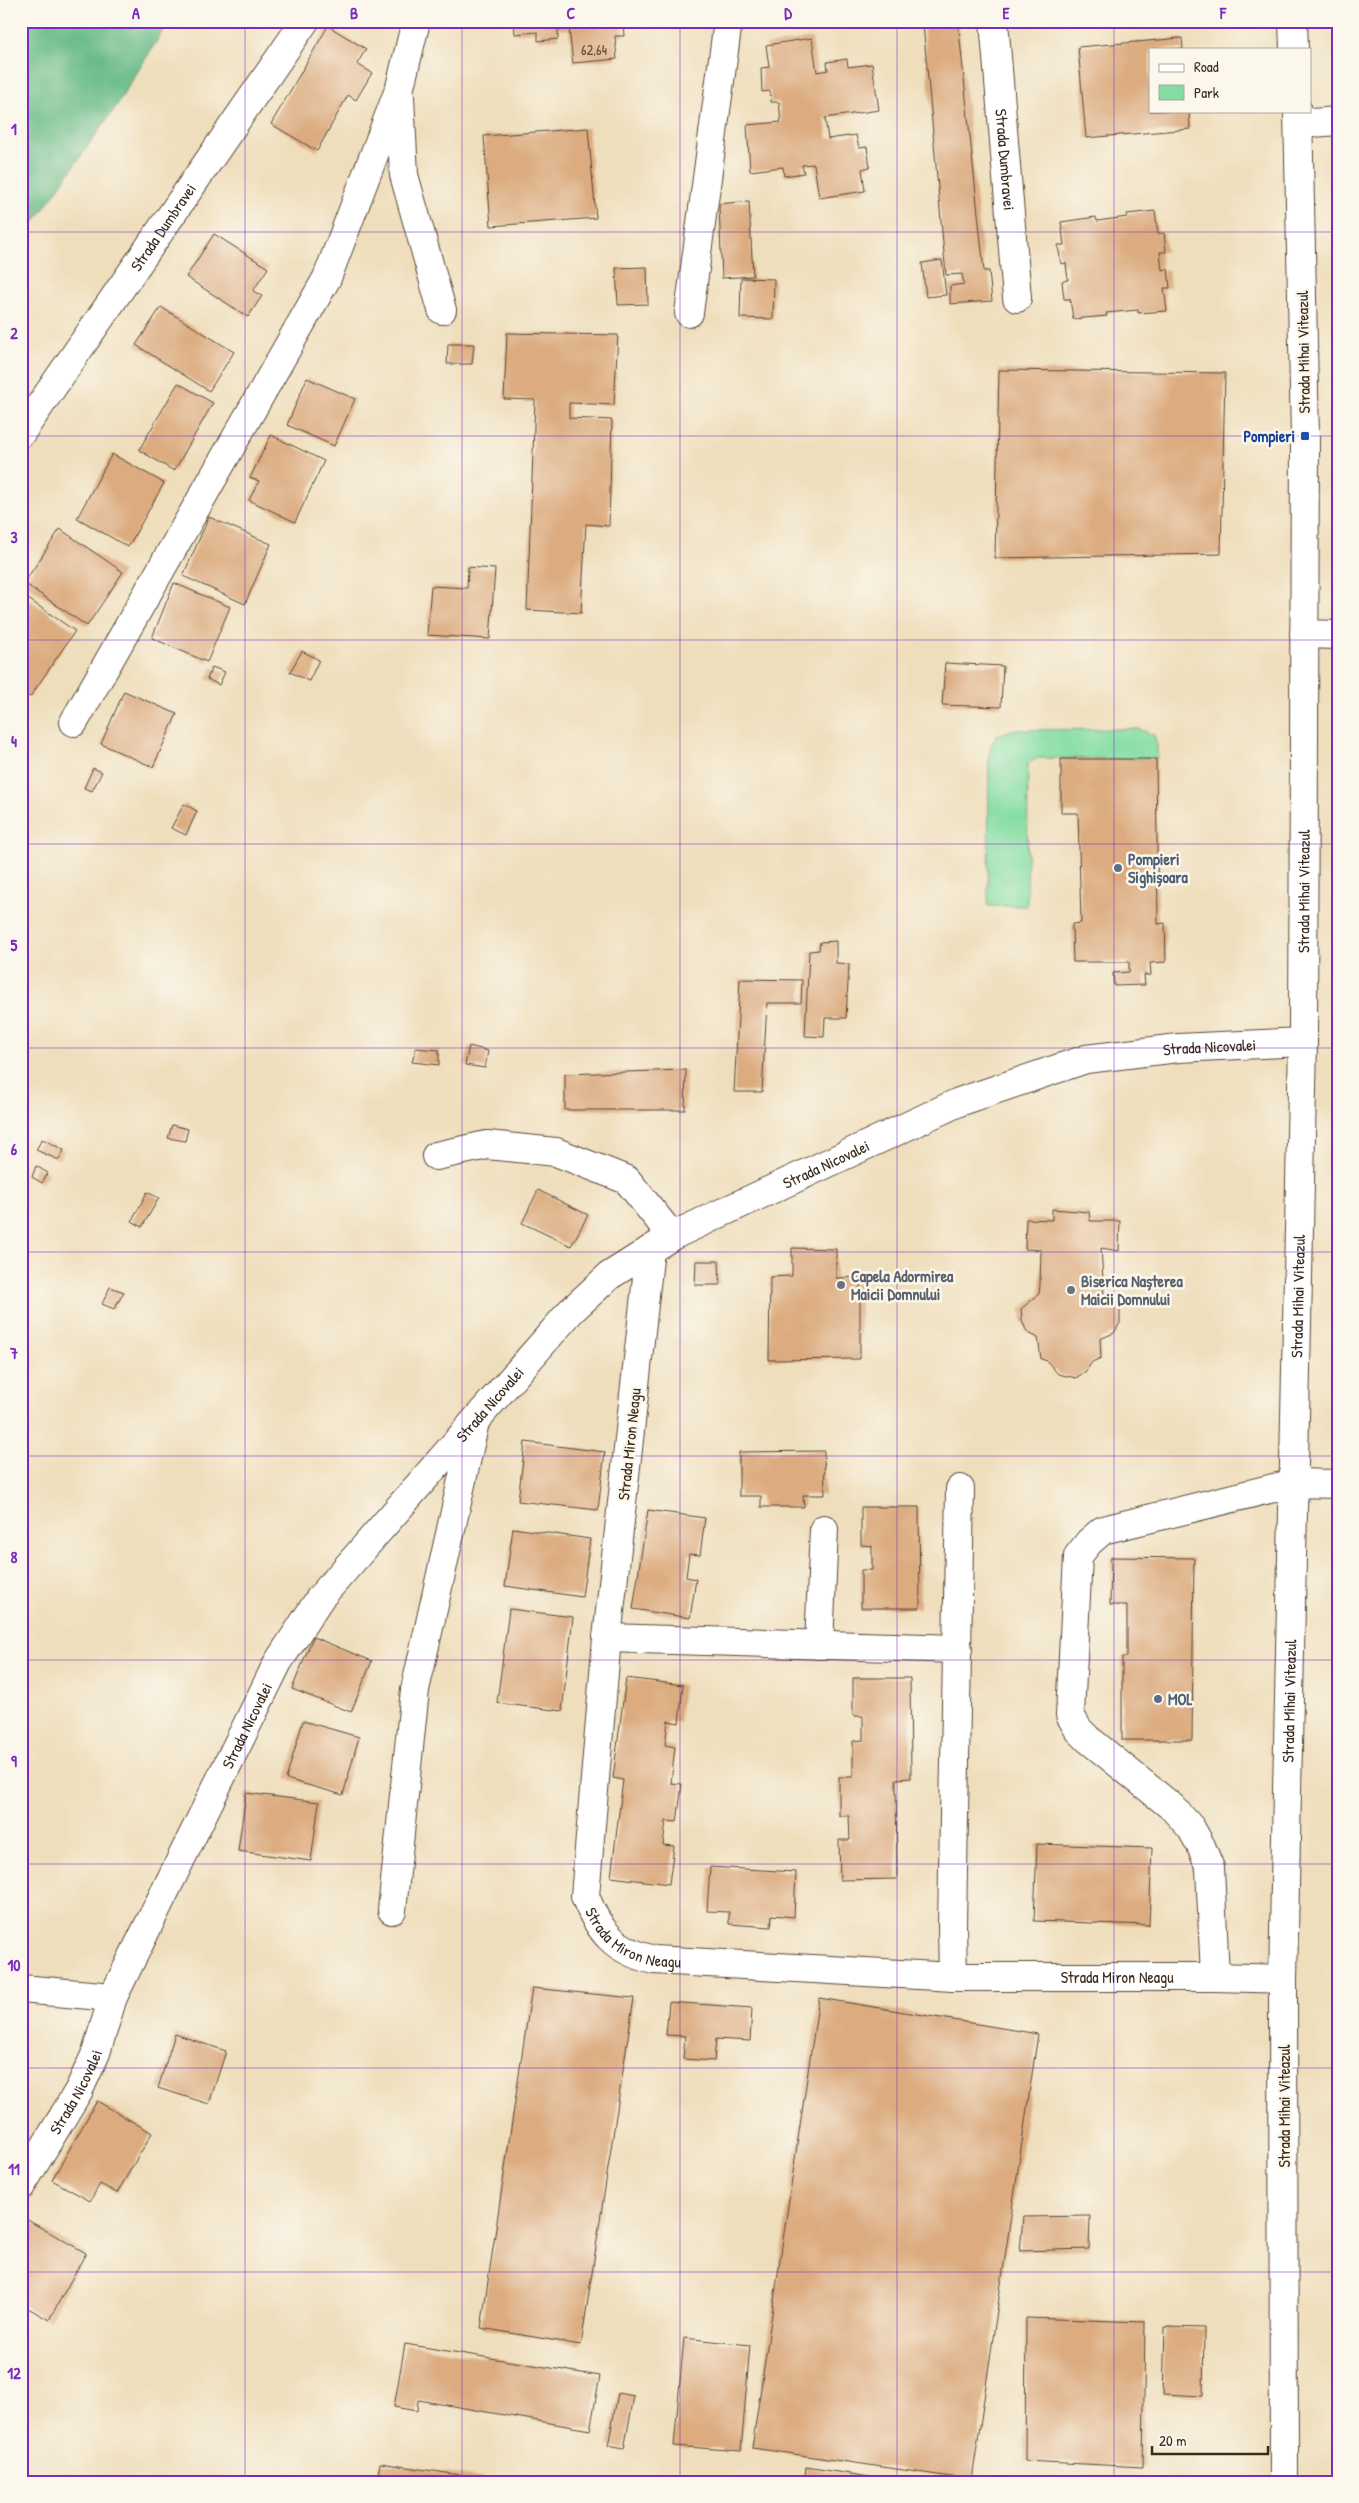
<svg xmlns="http://www.w3.org/2000/svg" width="1359" height="2503" viewBox="0 0 1359 2503" font-family="'Patrick Hand',sans-serif">
<rect width="100%" height="100%" fill="#fbf7ec"/>
<filter id="ink" filterUnits="userSpaceOnUse"><feTurbulence type="fractalNoise" baseFrequency=".02" numOctaves="2"/><feDisplacementMap in="SourceGraphic" scale="10" xChannelSelector="R" yChannelSelector="G"/><feConvolveMatrix kernelMatrix="1 2 1 2 8 2 1 2 1" color-interpolation-filters="sRGB"/></filter>
<filter id="wash" filterUnits="userSpaceOnUse"><feTurbulence type="fractalNoise" baseFrequency=".0096" numOctaves="4" result="noise"/><feDisplacementMap in="SourceGraphic" scale="20" xChannelSelector="R" yChannelSelector="G"/><feGaussianBlur stdDeviation="1.12" result="paint"/><feColorMatrix in="noise" values="0 0 0 0 0 0 0 0 0 0 0 0 0 0 0 0 0 1.4 0 .05"/><feComposite in="paint" operator="in"/></filter>
<g filter="url(#wash)">
<rect width="100%" height="100%" fill="#efdebc"/>
<polygon fill="#83dda3" stroke="#5f8460" points="1139,729 1154,735 1157,745 1157,759 1039,758 1028,762 1027,906 988,906 989,756 991,745 997,735 1012,730"/>
<polygon fill="#6abc89" stroke="#527354" points="21,21 169,21 117,105 21,241"/>
<g id="blocks">
<g fill="#dcac80">
<polygon points="514,21 623,21 624,36 615,36 617,59 573,63 569,29 558,30 558,39 538,41 538,32 515,34"/>
<polygon points="958,21 984,271 989,271 992,301 950,304 950,286 964,284 962,274 946,275 923,24"/>
<polygon points="328,26 366,49 357,64 372,73 356,100 348,95 317,151 271,124"/>
<polygon points="812,38 817,72 828,70 827,62 847,59 848,67 872,64 879,110 825,118 828,139 856,135 859,148 867,147 870,167 862,169 865,191 819,198 814,164 802,165 804,173 784,176 783,167 750,171 747,125 781,122 779,102 771,102 770,91 762,92 761,68 769,67 766,45"/>
<polygon points="1182,38 1183,49 1150,49 1150,111 1189,111 1190,129 1086,138 1078,47"/>
<polygon points="588,128 596,218 491,226 484,136"/>
<polygon points="749,201 753,276 722,278 719,204"/>
<polygon points="1155,211 1158,234 1164,233 1166,252 1160,252 1162,270 1168,269 1170,288 1164,288 1167,311 1138,313 1138,310 1106,313 1107,316 1073,319 1070,299 1064,299 1062,281 1068,280 1066,263 1061,264 1058,245 1064,245 1061,222 1096,217 1097,221 1127,217 1127,214"/>
<polygon points="214,234 268,268 253,291 262,296 248,317 186,277"/>
<polygon points="942,260 946,295 926,297 922,263"/>
<polygon points="647,267 648,304 618,305 616,268"/>
<polygon points="741,278 774,279 773,319 740,318"/>
<polygon points="161,307 234,352 209,391 136,345"/>
<polygon points="507,333 618,335 614,405 569,403 569,418 612,420 609,526 586,524 581,613 527,610 535,400 504,399"/>
<polygon points="448,344 474,344 472,364 447,364"/>
<polygon points="999,370 1225,373 1221,554 995,558"/>
<polygon points="307,378 355,399 334,446 287,425"/>
<polygon points="178,383 213,403 174,471 139,450"/>
<polygon points="271,435 324,461 295,522 249,500 259,481 250,478"/>
<polygon points="112,454 164,483 128,547 77,518"/>
<polygon points="209,517 271,544 245,604 183,576"/>
<polygon points="60,529 123,572 87,626 24,583"/>
<polygon points="468,567 495,569 490,639 427,635 431,586 467,588"/>
<polygon points="174,583 230,607 207,662 152,638"/>
<polygon points="21,594 75,631 30,697 21,691"/>
<polygon points="302,651 319,660 309,681 290,672"/>
<polygon points="945,663 1003,666 1001,707 942,705"/>
<polygon points="212,667 225,672 219,685 207,679"/>
<polygon points="124,691 177,714 153,767 101,744"/>
<polygon points="1061,759 1156,759 1158,924 1165,923 1166,962 1150,963 1151,975 1144,975 1145,985 1114,986 1113,973 1129,972 1129,962 1073,962 1072,924 1081,923 1078,813 1061,813"/>
<polygon points="93,768 102,772 92,791 84,788"/>
<polygon points="184,804 197,811 186,835 171,828"/>
<polygon points="836,941 836,963 849,964 846,1018 825,1018 824,1037 805,1036 809,951 819,950 820,942"/>
<polygon points="740,979 802,980 801,1003 767,1003 762,1092 734,1092"/>
<polygon points="469,1046 488,1051 485,1068 465,1065"/>
<polygon points="416,1048 439,1050 439,1065 412,1062"/>
<polygon points="686,1070 685,1110 565,1110 565,1074"/>
<polygon points="172,1125 188,1129 185,1141 168,1138"/>
<polygon points="42,1139 64,1150 59,1160 36,1150"/>
<polygon points="36,1166 48,1173 42,1183 32,1177"/>
<polygon points="538,1190 588,1215 571,1246 522,1223"/>
<polygon points="147,1192 159,1198 142,1227 132,1221"/>
<polygon points="1052,1209 1089,1212 1090,1221 1120,1221 1119,1251 1101,1248 1104,1295 1118,1304 1120,1311 1120,1323 1114,1333 1100,1339 1101,1358 1092,1362 1086,1371 1076,1378 1058,1374 1047,1361 1041,1359 1038,1338 1027,1332 1022,1321 1021,1309 1039,1294 1040,1285 1041,1250 1025,1249 1026,1219 1052,1220"/>
<polygon points="792,1248 836,1249 836,1278 860,1277 860,1359 769,1360 770,1277 792,1276"/>
<polygon points="696,1261 719,1261 720,1285 695,1285"/>
<polygon points="110,1287 124,1292 114,1309 102,1304"/>
<polygon points="525,1442 605,1452 598,1510 518,1501"/>
<polygon points="824,1451 825,1495 803,1495 804,1507 761,1507 761,1496 739,1496 739,1452"/>
<polygon points="861,1507 919,1507 920,1608 861,1608 861,1570 872,1570 872,1546 861,1545"/>
<polygon points="648,1510 705,1518 700,1555 689,1554 686,1577 696,1579 690,1618 633,1609"/>
<polygon points="513,1528 590,1539 582,1597 505,1586"/>
<polygon points="1111,1557 1194,1558 1192,1740 1122,1740 1122,1657 1127,1657 1127,1605 1110,1605"/>
<polygon points="509,1609 573,1617 562,1711 497,1703"/>
<polygon points="313,1637 372,1661 351,1712 292,1689"/>
<polygon points="626,1678 683,1685 679,1723 668,1721 665,1745 675,1747 671,1783 682,1784 677,1822 666,1821 663,1845 674,1846 669,1884 611,1877 623,1780 613,1778"/>
<polygon points="853,1678 910,1678 911,1778 896,1779 897,1879 840,1880 839,1840 850,1840 849,1816 839,1816 839,1777 853,1777 853,1741 863,1740 863,1716 853,1716"/>
<polygon points="303,1721 359,1737 343,1795 286,1779"/>
<polygon points="246,1793 319,1802 311,1861 238,1851"/>
<polygon points="1037,1844 1152,1848 1149,1925 1034,1921"/>
<polygon points="710,1867 796,1872 794,1917 772,1915 771,1927 729,1924 729,1912 707,1911"/>
<polygon points="532,1988 634,1998 581,2345 481,2328"/>
<polygon points="819,1998 1038,2034 972,2480 752,2448"/>
<polygon points="669,2002 752,2008 750,2041 716,2039 714,2061 683,2059 685,2036 666,2035"/>
<polygon points="175,2034 226,2051 209,2104 158,2088"/>
<polygon points="97,2101 152,2133 117,2193 100,2184 90,2201 52,2180"/>
<polygon points="1090,2216 1089,2249 1020,2251 1023,2217"/>
<polygon points="22,2217 86,2253 49,2320 21,2304"/>
<polygon points="1026,2318 1145,2322 1143,2467 1025,2461"/>
<polygon points="1165,2327 1204,2328 1203,2396 1163,2394"/>
<polygon points="684,2338 750,2345 741,2451 674,2446"/>
<polygon points="405,2344 600,2376 590,2430 418,2400 417,2411 394,2407"/>
<polygon points="618,2393 634,2396 624,2449 608,2446"/>
<polygon points="380,2463 500,2481 500,2482 377,2482"/>
<polygon points="806,2467 895,2481 895,2482 804,2482"/>
</g>
</g>
</g>
<g filter="url(#ink)">
<use href="#blocks" fill-opacity="0" stroke="#564536" stroke-width="1"/>
<g fill="none" stroke-linecap="round" stroke-linejoin="round">
<defs>
<g id="minor">
<path id="s1" d="M 994,21 L 1017,298"/>
<polyline points="400,97 404,175 442,310"/>
<polyline points="1299,124 1338,121"/>
<polyline points="689,313 728,21"/>
<path id="s2" d="M 21,433 L 305,21"/>
<polyline points="1304,634 1338,635"/>
<polyline points="74,722 327,278 400,87 416,21"/>
<polyline points="436,1156 487,1145 556,1152 627,1180 672,1236"/>
<path id="s3" d="M 650,1250 L 607,1638 L 585,1896 C 599,1932 615,1951 654,1960 L 953,1977 L 1215,1977 L 1283,1979"/>
<polyline points="607,1638 958,1649"/>
<polyline points="819,1645 824,1529"/>
<polyline points="392,1910 415,1690 475,1422"/>
<polyline points="953,1977 952,1925 960,1489"/>
<polyline points="1215,1977 1210,1868 1201,1846 1191,1828 1172,1807 1088,1739 1078,1729 1070,1715 1078,1556 1089,1542 1103,1530 1294,1483 1338,1484"/>
<polyline points="21,1989 113,1997"/>
<path id="s4" d="M 21,2186 L 79,2090 L 96,2053 L 113,1997 L 278,1662 L 320,1598 L 571,1311 L 609,1276 L 672,1236 L 959,1102 L 1086,1059 L 1178,1048 L 1303,1042"/>
</g>
<g id="highway">
<polyline points="1293,21 1294,49"/>
<path id="s5" d="M 1284,2482 L 1283,1979 L 1303,1042 L 1305,436 L 1298,111"/>
</g>
</defs>
<use href="#minor" stroke="#564536" stroke-width="30"/>
<use href="#highway" stroke="#564536" stroke-width="30"/>
<use href="#minor" stroke="#fff" stroke-width="28"/>
<use href="#highway" stroke="#fff" stroke-width="28"/>
</g>
</g>
<path fill="none" stroke="#7b2cbf" stroke-width="1" stroke-opacity="0.55" d="M 245,21 L 245,2482M 462,21 L 462,2482M 680,21 L 680,2482M 897,21 L 897,2482M 1114,21 L 1114,2482M 21,232 L 1338,232M 21,436 L 1338,436M 21,640 L 1338,640M 21,844 L 1338,844M 21,1048 L 1338,1048M 21,1252 L 1338,1252M 21,1456 L 1338,1456M 21,1660 L 1338,1660M 21,1864 L 1338,1864M 21,2068 L 1338,2068M 21,2272 L 1338,2272"/>
<rect fill="#1a4fb4" stroke="#fbf7ec" stroke-width="2" x="1300" y="431" width="10" height="10" rx="2.5"/>
<g fill="#5c6f8a" stroke="#fbf7ec" stroke-width="2">
<circle cx="1118" cy="868" r="5"/>
<circle cx="1158" cy="1699" r="5"/>
</g>
<g fill="#6b7280" stroke="#fbf7ec" stroke-width="2">
<circle cx="841" cy="1285" r="5"/>
<circle cx="1071" cy="1290" r="5"/>
</g>
<g text-anchor="middle" stroke-width="5" stroke-linejoin="round" paint-order="stroke">
<g font-size="14" fill="#634a36">
<text x="594" y="55">62,64</text>
</g>
<g font-size="16" fill="#3b2a1e" stroke="#fbf7ec">
<text dy="6" stroke="none"><textPath href="#s1" startOffset="139">Strada Dumbravei</textPath></text>
<text dy="6" stroke="none"><textPath href="#s2" startOffset="250">Strada Dumbravei</textPath></text>
<text transform="translate(1303 352) rotate(-91)" y="6">Strada Mihai Viteazul</text>
<text dy="6" stroke="none"><textPath href="#s5" startOffset="1591">Strada Mihai Viteazul</textPath></text>
<text dy="6" stroke="none"><textPath href="#s4" startOffset="1744">Strada Nicovalei</textPath></text>
<text dy="6" stroke="none"><textPath href="#s4" startOffset="1339">Strada Nicovalei</textPath></text>
<text dy="6" stroke="none"><textPath href="#s5" startOffset="1186">Strada Mihai Viteazul</textPath></text>
<text dy="6" stroke="none"><textPath href="#s4" startOffset="919">Strada Nicovalei</textPath></text>
<text transform="translate(629 1444) rotate(-84)" y="6">Strada Miron Neagu</text>
<text dy="6" stroke="none"><textPath href="#s5" startOffset="781">Strada Mihai Viteazul</textPath></text>
<text dy="6" stroke="none"><textPath href="#s4" startOffset="514">Strada Nicovalei</textPath></text>
<text dy="6" stroke="none"><textPath href="#s3" startOffset="719">Strada Miron Neagu</textPath></text>
<text dy="6" stroke="none"><textPath href="#s3" startOffset="1212">Strada Miron Neagu</textPath></text>
<text dy="6" stroke="none"><textPath href="#s4" startOffset="109">Strada Nicovalei</textPath></text>
<text transform="translate(1284 2106) rotate(-90)" y="6">Strada Mihai Viteazul</text>
</g>
<g font-size="16" font-weight="bold" fill="#164399" stroke="#fbf7ec" text-anchor="end">
<text x="1295" y="442">Pompieri</text>
</g>
<g font-size="16" font-weight="bold" fill="#4e5e75" stroke="#fbf7ec" text-anchor="start">
<text x="1128" y="865">Pompieri<tspan x="1128" dy="18">Sighișoara</tspan></text>
<text x="1168" y="1705">MOL</text>
</g>
<g font-size="16" font-weight="bold" fill="#5b616d" stroke="#fbf7ec" text-anchor="start">
<text x="851" y="1282">Capela Adormirea<tspan x="851" dy="18">Maicii Domnului</tspan></text>
<text x="1081" y="1287">Biserica Nașterea<tspan x="1081" dy="18">Maicii Domnului</tspan></text>
</g>
</g>
<rect width="1359" height="2503" fill="none" stroke="#fbf7ec" stroke-width="55"/>
<rect x="1149" y="48" width="162" height="65" fill="#fbf7ec" stroke="#aea59a"/>
<rect x="1159" y="64" width="25" height="8" fill="#ffffff" stroke="#aea59a"/>
<text x="1194" y="72" font-size="15" fill="#3b2a1e">Road</text>
<rect x="1159" y="85" width="25" height="15" fill="#83dda3" stroke="#aea59a"/>
<text x="1194" y="98" font-size="15" fill="#3b2a1e">Park</text>
<path d="M1152 2446v8h116v-8" fill="none" stroke="#3b2a1e" stroke-width="2.5"/>
<text x="1159" y="2446" font-size="15" fill="#3b2a1e" stroke="#fbf7ec" stroke-width="4" paint-order="stroke">20 m</text>
<rect x="28" y="28" width="1304" height="2448" fill="none" stroke="#7b2cbf" stroke-width="2"/>
<g font-size="16" text-anchor="middle" font-weight="bold" fill="#7b2cbf">
<text x="136" y="19">A</text>
<text x="354" y="19">B</text>
<text x="571" y="19">C</text>
<text x="788" y="19">D</text>
<text x="1006" y="19">E</text>
<text x="1223" y="19">F</text>
<text x="14" y="135">1</text>
<text x="14" y="339">2</text>
<text x="14" y="543">3</text>
<text x="14" y="747">4</text>
<text x="14" y="951">5</text>
<text x="14" y="1155">6</text>
<text x="14" y="1359">7</text>
<text x="14" y="1563">8</text>
<text x="14" y="1767">9</text>
<text x="14" y="1971">10</text>
<text x="14" y="2175">11</text>
<text x="14" y="2379">12</text>
</g>
</svg>
